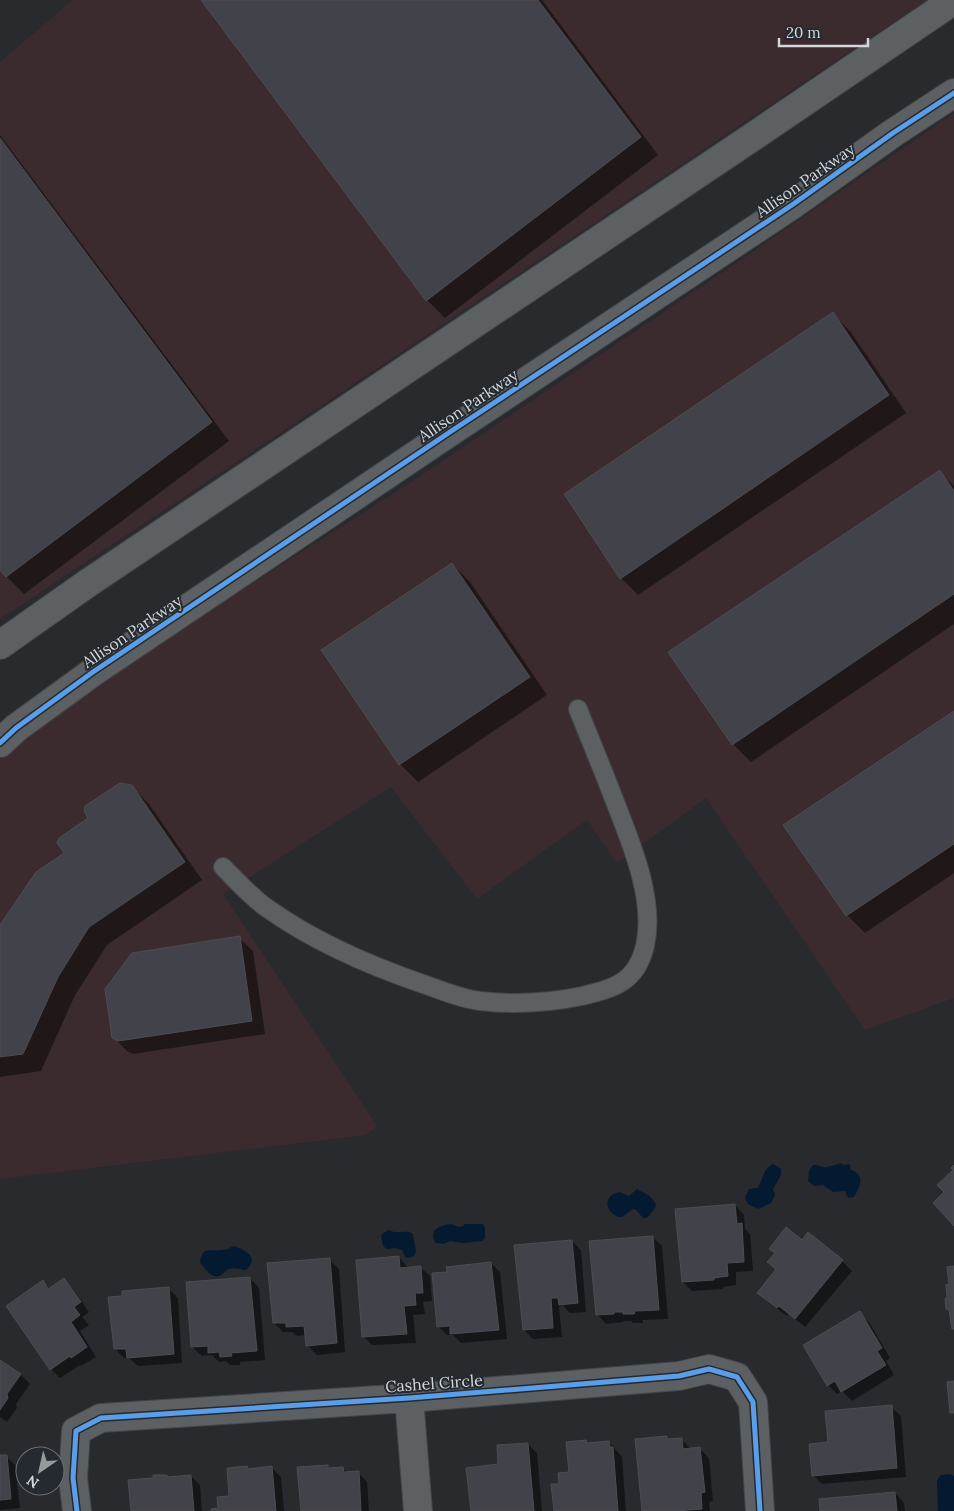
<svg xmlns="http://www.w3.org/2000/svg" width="954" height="1511" viewBox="0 0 954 1511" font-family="Lora,serif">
<rect width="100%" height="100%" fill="#282a2d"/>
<g fill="#3c2b2e">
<polygon points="73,0 927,0 303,418 0,619 0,62"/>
<polygon points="954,113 954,998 865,1030 706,798 617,863 587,820 477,899 391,787 223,894 377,1126 366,1135 0,1179 0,759 67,707 153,646 413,481 732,266"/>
</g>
<g fill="#041a30">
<path d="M 840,1163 L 844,1165 L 848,1164 L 850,1165 L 851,1170 C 866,1175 860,1187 854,1197 L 848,1198 L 845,1191 L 833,1192 L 823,1185 L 814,1186 L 808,1181 L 809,1171 C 815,1161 815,1166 823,1167 C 827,1168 836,1165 840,1163 Z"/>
<path d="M 773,1164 L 781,1169 L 781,1175 L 773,1189 L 775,1195 L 771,1203 L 758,1209 L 748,1204 L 745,1198 L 749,1189 L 758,1188 C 763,1179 762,1170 773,1164 Z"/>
<path d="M 637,1189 L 650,1196 L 656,1204 L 655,1208 L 647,1218 L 643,1218 L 636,1210 L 633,1209 L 622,1217 L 618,1217 C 604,1210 603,1195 620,1192 L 629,1196 Z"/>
<path d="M 451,1224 L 459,1227 L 463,1226 L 465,1224 L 483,1224 L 485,1227 L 485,1238 L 482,1241 L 463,1243 L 450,1241 L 443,1244 L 436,1243 C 427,1231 440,1225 451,1224 Z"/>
<path d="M 389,1230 C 397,1235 406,1229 413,1234 L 416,1252 L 414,1256 L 408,1258 L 405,1257 L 402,1250 L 395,1248 L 387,1249 L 383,1246 L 381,1236 L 383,1233 Z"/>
<path d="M 234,1246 C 246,1250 260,1258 246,1270 C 240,1270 235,1267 229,1269 C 225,1270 223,1275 219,1276 C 212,1279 203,1267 200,1262 C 202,1245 211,1252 222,1250 C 227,1250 230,1247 234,1246 Z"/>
<polygon points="950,1474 954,1476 954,1511 938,1511 937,1480 941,1475"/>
</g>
<g fill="#0007">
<polygon points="202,0 542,0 658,155 445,318 427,300"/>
<polygon points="0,135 229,441 24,594 7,577 0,567"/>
<polygon points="833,314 850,331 906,413 638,595 621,578"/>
<polygon points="940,472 954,486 954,624 751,762 733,744"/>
<polygon points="452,564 470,582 547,695 418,782 400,764"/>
<polygon points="954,712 954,873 865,933 847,915 785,825"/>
<polygon points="131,786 149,804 202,880 107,945 75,995 41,1071 0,1077 0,927 66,853 90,819"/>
<polygon points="239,938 253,951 265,1034 133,1054 127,1051 113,1037"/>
<polygon points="735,1205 744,1215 745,1229 750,1234 753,1271 736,1272 736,1285 723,1287 723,1289 692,1291 683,1282"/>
<polygon points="808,1234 842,1261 852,1271 805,1327 789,1314 787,1316 768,1302 759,1293"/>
<polygon points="653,1237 662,1246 668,1319 643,1320 643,1323 633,1323 631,1321 623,1321 623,1322 606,1324 597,1314"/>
<polygon points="572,1241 581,1250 586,1312 570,1313 563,1306 559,1307 562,1337 533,1339 524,1330"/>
<polygon points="399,1257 408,1268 420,1267 430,1276 432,1301 423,1302 425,1314 413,1315 416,1343 372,1345 363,1336"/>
<polygon points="329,1259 339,1269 345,1352 317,1355 307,1345 306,1335 297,1336 292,1332 283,1332 274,1323"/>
<polygon points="491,1263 500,1272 507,1339 461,1343 453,1335 447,1335 438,1326 449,1273"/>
<polygon points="250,1278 259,1288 265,1360 240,1362 240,1365 230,1365 226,1361 219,1362 212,1355 202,1356 192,1347"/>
<polygon points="64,1280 73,1289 89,1312 82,1317 89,1325 80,1331 96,1357 81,1366 80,1365 60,1378 51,1369 42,1282 50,1289"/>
<polygon points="169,1289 178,1298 182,1363 138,1366 129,1358 124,1358 115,1349 124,1297"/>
<polygon points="859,1313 869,1322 890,1358 886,1361 894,1375 852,1401 842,1391 837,1394 828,1385"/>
<polygon points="0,1362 21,1375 30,1384 16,1404 17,1408 7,1422 0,1417"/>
<polygon points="891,1407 901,1416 906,1477 822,1484 813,1475 829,1443"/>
<polygon points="667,1438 670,1440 681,1439 690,1448 699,1448 709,1458 713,1501 709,1502 710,1511 643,1511"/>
<polygon points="586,1442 588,1444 609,1442 622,1457 626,1511 555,1511 560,1485 571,1473"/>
<polygon points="528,1444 537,1453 542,1511 472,1511 500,1465"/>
<polygon points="0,1456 6,1456 15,1465 20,1508 0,1510"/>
<polygon points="327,1466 331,1469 343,1468 348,1473 358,1472 367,1482 369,1511 302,1511"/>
<polygon points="247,1467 249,1470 271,1467 281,1477 284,1511 212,1511 220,1510 231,1497"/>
<polygon points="166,1476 168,1478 191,1476 200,1485 202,1511 132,1511 154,1480"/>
<polygon points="895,1493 904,1503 905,1511 821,1511"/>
</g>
<g fill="#42424a" stroke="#4c4d50">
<polygon points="201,0 538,0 641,137 426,301"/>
<polygon points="0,138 212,422 6,577 0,570"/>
<polygon points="833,312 889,395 620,579 564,494"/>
<polygon points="940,470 954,491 954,594 732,745 668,652"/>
<polygon points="452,563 530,677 399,765 321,650"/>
<polygon points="954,711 954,844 846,916 783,825"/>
<polygon points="120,783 132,785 185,862 89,927 58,977 23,1054 0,1057 0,925 36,872 64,853 57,843 59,838 88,818 84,811 85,806"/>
<polygon points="240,936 252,1021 118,1041 112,1038 105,989 132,953"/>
<polygon points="954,1165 954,1226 933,1203 944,1192 937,1185 953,1170 951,1168"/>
<polygon points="735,1204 737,1224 742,1223 744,1262 727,1263 728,1276 714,1278 714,1280 682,1282 675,1209"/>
<polygon points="786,1227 802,1240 808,1232 843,1260 795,1319 779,1306 777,1308 757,1293 776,1269 767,1262 775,1253 769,1249"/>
<polygon points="653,1236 659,1310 635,1311 634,1314 623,1314 623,1312 614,1312 614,1314 596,1315 589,1241"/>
<polygon points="572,1240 578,1303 559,1305 558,1298 551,1298 553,1328 523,1330 514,1245"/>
<polygon points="399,1256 400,1268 421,1266 423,1293 415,1293 416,1305 404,1306 407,1334 362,1337 356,1260"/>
<polygon points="330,1258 337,1343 306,1346 304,1326 286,1327 286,1323 273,1323 267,1263"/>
<polygon points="491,1262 499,1330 450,1334 450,1326 437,1327 432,1273 447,1272 446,1267"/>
<polygon points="954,1266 954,1329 952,1329 949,1310 946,1309 945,1299 947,1297 946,1285 949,1284 947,1267"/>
<polygon points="250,1277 257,1351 231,1353 232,1356 220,1357 219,1352 208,1353 208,1346 191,1347 186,1282"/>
<polygon points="64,1278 81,1302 74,1307 80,1315 71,1322 87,1347 71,1358 70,1356 50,1370 6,1306 43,1280 48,1289"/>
<polygon points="169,1287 174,1354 127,1358 126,1349 114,1349 108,1297 122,1296 122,1291"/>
<polygon points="860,1311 882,1348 877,1351 886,1365 841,1392 835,1381 827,1386 803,1345"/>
<polygon points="0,1360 21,1374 7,1394 8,1398 0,1410"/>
<polygon points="954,1381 954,1413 950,1413 947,1382"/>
<polygon points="892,1405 897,1468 812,1476 809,1444 828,1442 825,1411"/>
<polygon points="667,1436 667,1439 682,1438 683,1449 700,1447 705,1492 701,1493 702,1509 675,1511 642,1511 635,1439"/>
<polygon points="586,1440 587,1443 609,1441 610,1447 613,1447 618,1511 554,1511 551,1484 559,1484 558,1473 569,1472 566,1442"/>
<polygon points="528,1443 534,1511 471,1511 466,1468 498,1464 497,1445"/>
<polygon points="0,1455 7,1455 11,1499 0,1500"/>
<polygon points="328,1465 328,1468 343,1467 344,1472 359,1471 361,1511 301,1511 297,1467"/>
<polygon points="247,1466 248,1469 272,1466 276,1511 211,1511 211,1509 218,1508 217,1497 229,1496 227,1468"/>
<polygon points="153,1475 167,1475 167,1477 191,1475 194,1511 131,1511 128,1480 153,1478"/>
<polygon points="895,1492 897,1511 820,1511 819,1499"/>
</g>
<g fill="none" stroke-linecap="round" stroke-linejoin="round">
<defs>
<path id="service" d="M 223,867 C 237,881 251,897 267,908 C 313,941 373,967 426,985 C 443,991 462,999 480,1001 C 515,1005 548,1003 582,996 C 614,988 636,983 645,946 C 656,898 629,838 612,794 C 601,765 589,737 578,709"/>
<g id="minor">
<polyline points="409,1398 418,1511"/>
<polyline points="77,1511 73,1478 76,1431 101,1418 409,1398 679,1376 709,1369 737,1377 753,1402 760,1511"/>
</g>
<g id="tertiary">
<polyline points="0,645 88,583 751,138 954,0"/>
<polyline points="0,743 16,728 93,672 450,432 792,205 893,133 954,93"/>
</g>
</defs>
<use href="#service" stroke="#434649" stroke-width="20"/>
<use href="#minor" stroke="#434649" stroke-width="30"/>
<use href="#tertiary" stroke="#434649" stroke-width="30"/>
<use href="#service" stroke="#5d6062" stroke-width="18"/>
<use href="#minor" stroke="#5d6062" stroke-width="28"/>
<use href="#tertiary" stroke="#5d6062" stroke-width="28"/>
<defs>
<g id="cycleway">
<polyline points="0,743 16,728 93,672 450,432 792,205 893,133 954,93"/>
<polyline points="77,1511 73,1478 76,1431 101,1418 409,1398 679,1376 709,1369 737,1377 753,1402 760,1511"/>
</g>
</defs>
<use href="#cycleway" stroke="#252a30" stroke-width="8"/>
<use href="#cycleway" stroke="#5a9eea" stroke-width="5"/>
</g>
<g text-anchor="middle" stroke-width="4" stroke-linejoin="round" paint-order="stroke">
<g font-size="16" fill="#d3d6da" stroke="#252a30">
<text transform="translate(805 180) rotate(-35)" y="6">Allison Parkway</text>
<text transform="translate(468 405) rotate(-34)" y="6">Allison Parkway</text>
<text transform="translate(132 631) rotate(-34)" y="6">Allison Parkway</text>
<text transform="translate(434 1383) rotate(-4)" y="6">Cashel Circle</text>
</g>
</g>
<g transform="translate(40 1471) rotate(214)"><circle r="24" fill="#252a30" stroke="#6b6f74"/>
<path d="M0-4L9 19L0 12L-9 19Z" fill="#979a9d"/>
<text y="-8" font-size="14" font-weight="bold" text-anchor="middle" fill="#d3d6da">N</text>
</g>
<path d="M779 38v8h89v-8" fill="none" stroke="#d3d6da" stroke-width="2.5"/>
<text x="786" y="38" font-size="15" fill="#d3d6da" stroke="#252a30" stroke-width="4" paint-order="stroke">20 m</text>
</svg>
